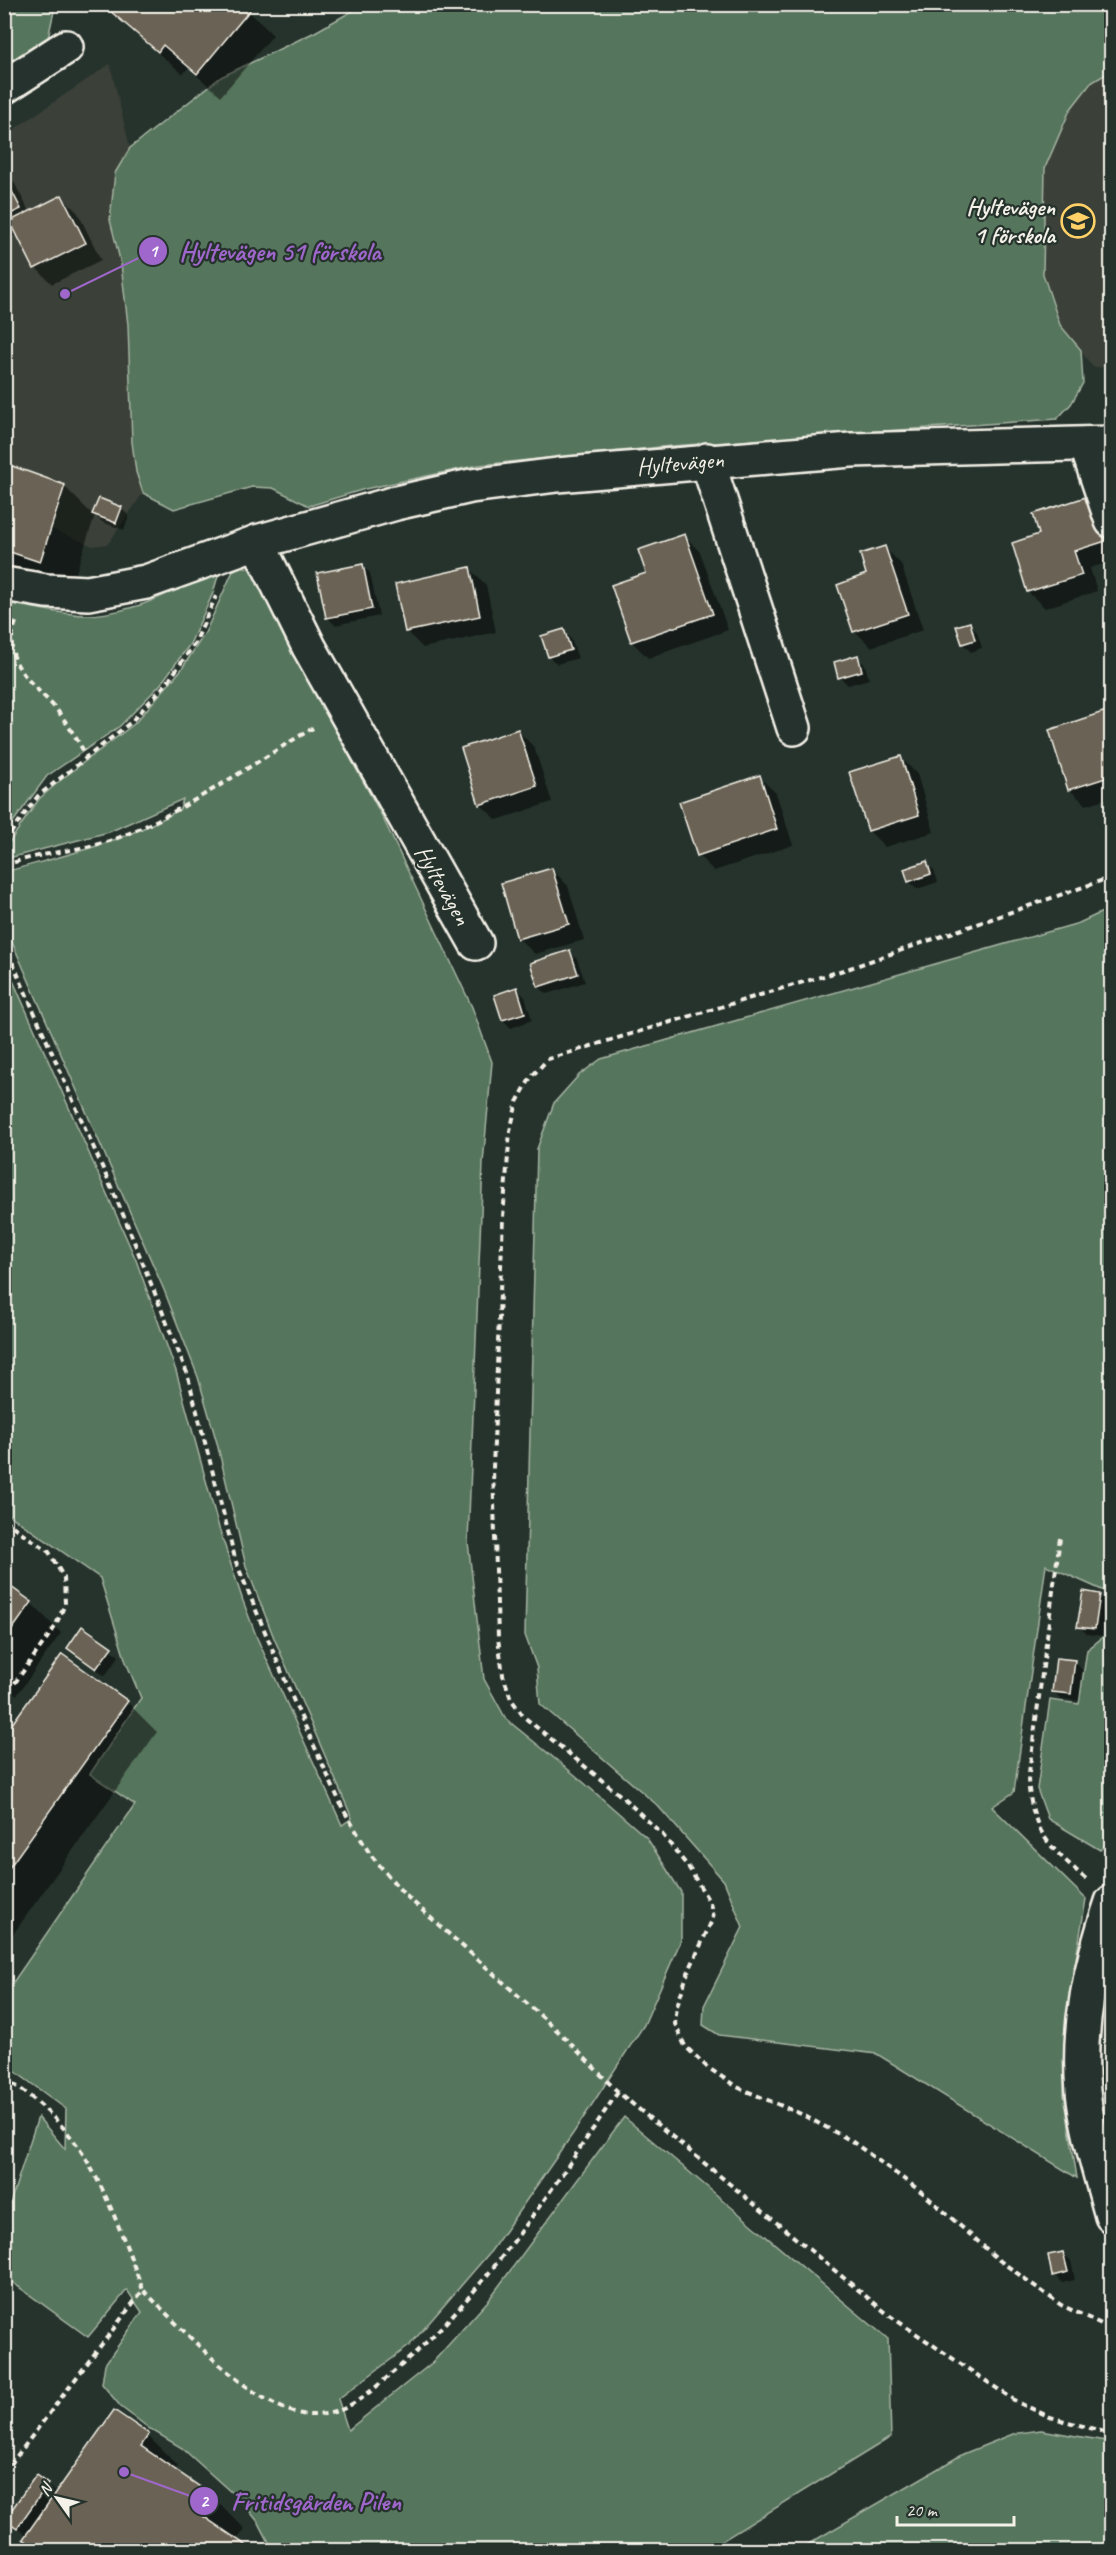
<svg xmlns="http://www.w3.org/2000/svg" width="1116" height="2555" viewBox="0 0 1116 2555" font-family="Caveat,sans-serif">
<rect width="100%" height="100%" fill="#26332d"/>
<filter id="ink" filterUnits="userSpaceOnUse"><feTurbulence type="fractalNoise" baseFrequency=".0167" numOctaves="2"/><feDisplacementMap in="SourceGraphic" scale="12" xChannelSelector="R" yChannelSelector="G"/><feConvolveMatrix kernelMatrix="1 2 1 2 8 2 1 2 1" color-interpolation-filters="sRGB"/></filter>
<g filter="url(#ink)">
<g fill="#3b4139">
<polygon points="110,64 130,148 115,173 110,220 121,264 128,325 132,442 136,472 143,493 108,544 93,546 50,529 5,463 4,136"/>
<polygon points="1111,71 1111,368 1093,367 1060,325 1043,274 1045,168 1070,110 1091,83"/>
</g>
<g fill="#56755d" stroke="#a5b3a2" stroke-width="1.5">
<polygon points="5,5 48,5 54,11 48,38 5,68"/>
<polygon points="363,5 1111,5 1111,71 1091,83 1070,110 1045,168 1043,274 1060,325 1081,350 1083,383 1071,404 1057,419 671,446 479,465 365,489 309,506 273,488 252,487 174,509 143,493 136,472 132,442 128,325 121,264 110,220 115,173 130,148 221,77 315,32"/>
<path d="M 240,566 L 249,568 L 267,591 L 324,710 L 382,816 L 472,1007 L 492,1062 L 483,1163 L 468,1542 L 484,1679 L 506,1719 L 575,1775 L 647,1838 L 681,1892 L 681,1940 L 644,2025 L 574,2132 L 491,2251 L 409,2346 L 338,2399 L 348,2430 L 433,2362 L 487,2302 L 624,2117 L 888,2339 L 891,2437 L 707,2550 L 273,2550 L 259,2523 L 243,2503 L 182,2448 L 150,2429 L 121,2407 L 102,2384 L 105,2364 L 142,2312 L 127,2290 L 88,2337 L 5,2277 L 5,2219 L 38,2117 L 65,2149 L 66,2109 L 5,2064 L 5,1994 L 135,1805 L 90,1774 L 141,1698 L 126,1662 L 100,1578 L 5,1512 L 4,960 L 136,1260 L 176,1371 L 219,1528 L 243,1601 L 257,1638 L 342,1825 L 352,1818 L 274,1638 L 246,1566 L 217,1443 L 198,1377 L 164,1290 L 5,926 L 5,872 C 65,855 126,842 180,809 L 183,799 L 109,832 L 5,859 L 8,844 L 39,799 L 63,778 L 134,724 L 181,670 L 205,633 L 233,571 Z"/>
<path d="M 218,576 L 213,593 L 190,644 L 160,685 L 120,726 L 47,776 L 5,833 L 5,603 C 28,606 50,612 73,614 C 92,617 118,612 137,606 C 164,598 191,579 218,576 Z"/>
<polygon points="1111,908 1111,1594 1046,1565 1014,1792 992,1807 1086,1899 1066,2018 1064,2094 1077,2178 877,2054 719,2035 703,2025 704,2006 743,1927 724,1881 657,1805 540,1704 537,1668 525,1635 537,1149 554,1103 579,1075 601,1059 1079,923"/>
<polygon points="1111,1608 1112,1839 1100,1850 1048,1819 1037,1789 1050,1700 1079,1704 1087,1650 1108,1633"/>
<polygon points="1041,2430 1111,2442 1111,2536 1097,2550 798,2550 963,2454 1013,2434"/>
</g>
<g fill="#0007">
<polygon points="100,4 241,4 273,35 221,96 188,68 183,74"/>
<polygon points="4,163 30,213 62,197 78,213 101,260 52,284 36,268 19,234 4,241"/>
<polygon points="4,465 64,486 93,515 99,500 121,508 129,516 124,530 102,522 95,515 70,591 4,570"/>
<polygon points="1112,526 1112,561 1090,568 1097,591 1045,608 1028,592 1014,544"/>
<polygon points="684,535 700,552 728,630 648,658 632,642"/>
<polygon points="884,547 901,564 923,630 871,647 855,631 868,575"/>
<polygon points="362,566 370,573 379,616 335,625 327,617"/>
<polygon points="470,569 486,585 496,632 423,648 406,631"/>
<polygon points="969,624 977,632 982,648 971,652 963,644"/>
<polygon points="563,631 571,639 578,658 557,664 549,657"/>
<polygon points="857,657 865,665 869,679 848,685 840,677"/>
<polygon points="1112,711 1112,797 1086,805 1069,789"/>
<polygon points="518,731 534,747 552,802 497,820 480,804"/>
<polygon points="901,758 917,774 934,832 885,847 869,831"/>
<polygon points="759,777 776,793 793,845 714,871 698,855"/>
<polygon points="926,863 934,870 938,882 917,889 909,881"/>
<polygon points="552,869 568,886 584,940 535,954 518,938"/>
<polygon points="569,952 577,959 585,982 547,994 539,987"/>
<polygon points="517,989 525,997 532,1020 511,1028 503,1020"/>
<polygon points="4,1584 31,1603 61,1633 17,1695 4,1687"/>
<polygon points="1099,1595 1107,1603 1102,1636 1087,1634 1079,1627"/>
<polygon points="82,1628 119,1656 105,1676 68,1648"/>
<polygon points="1075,1662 1082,1670 1079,1701 1061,1699 1053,1691"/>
<polygon points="127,1702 157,1732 4,1947 4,1738"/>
<polygon points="1063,2253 1071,2261 1075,2280 1062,2283 1054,2275"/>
<polygon points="114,2412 148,2436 178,2466 175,2471 215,2499 245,2529 236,2541 250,2550 37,2550 25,2539 27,2536 7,2519 47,2485 57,2494"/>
</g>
<g fill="#6b6354" stroke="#f4f1e8" stroke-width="1.5">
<polygon points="102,4 244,4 250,10 197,74 163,45 158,52"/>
<polygon points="4,176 21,209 4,217"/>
<polygon points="62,195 86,243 34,269 10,221"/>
<polygon points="4,463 65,485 40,562 4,550"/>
<polygon points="1092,495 1106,541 1074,551 1082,575 1027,592 1012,543 1039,534 1033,514"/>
<polygon points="99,498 122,507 116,523 92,514"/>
<polygon points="685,534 713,614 631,642 611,585 646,573 638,550"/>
<polygon points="885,546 908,614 853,632 837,585 866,574 860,554"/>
<polygon points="363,564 372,609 326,618 317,573"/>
<polygon points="470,567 480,616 405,632 395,584"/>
<polygon points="970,622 975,640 962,644 956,626"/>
<polygon points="564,629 571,650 548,657 541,636"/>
<polygon points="858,655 862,671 838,678 834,662"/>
<polygon points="1112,709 1112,776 1068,790 1049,730"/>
<polygon points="518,729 537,786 479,805 461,748"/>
<polygon points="901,756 919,815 868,831 849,772"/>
<polygon points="760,775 777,829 697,856 679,802"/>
<polygon points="927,861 931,874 908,882 904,869"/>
<polygon points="552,868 569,924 517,939 501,883"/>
<polygon points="570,950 578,974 538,987 530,963"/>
<polygon points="517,987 525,1013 502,1020 494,995"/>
<polygon points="4,1582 32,1602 4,1641"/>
<polygon points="1083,1591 1100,1594 1095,1629 1077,1627"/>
<polygon points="82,1626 112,1647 96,1669 67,1648"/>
<polygon points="62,1654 128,1701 4,1875 4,1735"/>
<polygon points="1056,1658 1075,1660 1071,1694 1052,1692"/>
<polygon points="1063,2252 1068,2272 1052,2276 1048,2255"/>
<polygon points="114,2410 149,2434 141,2446 216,2498 203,2516 253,2550 39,2550 23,2539"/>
<polygon points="36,2475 48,2484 17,2528 5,2519"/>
</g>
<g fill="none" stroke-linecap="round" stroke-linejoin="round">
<defs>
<g id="minor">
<polyline points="4,87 66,47"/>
<polyline points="1086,444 1112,521"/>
<polyline points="707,460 794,728"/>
<polyline points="257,542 309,647 476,943"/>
<polyline points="4,584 46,591 88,593 146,582 257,542 396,503 471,486 557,475 851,450 1112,443"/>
<path d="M 1112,1902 C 1091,1963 1077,2025 1083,2091 C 1087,2133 1101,2175 1112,2216"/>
</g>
</defs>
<use href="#minor" stroke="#f4f1e8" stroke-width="38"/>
<g stroke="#f4f1e8" stroke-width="4" stroke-dasharray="6 4.5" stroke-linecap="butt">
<path d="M 16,622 C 0,664 33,682 56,709 C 68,724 78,741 87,757"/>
<polyline points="4,842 38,796 130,723 167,683 195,643 216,596"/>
<path d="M 4,866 C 41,851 83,852 120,837 C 189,809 250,765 313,728"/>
<polyline points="1112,877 850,968 548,1059 531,1077 517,1102 510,1131 503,1217 493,1468 498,1638 503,1675 511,1699 524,1717 620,1795 662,1834 689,1868 710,1903 713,1918 687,1975 677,2006 675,2024 685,2046 707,2067 737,2087 801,2114 850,2140 923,2193 999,2260 1061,2305 1112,2329"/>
<polyline points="4,943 125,1219 187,1373 236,1562 295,1704 343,1809 370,1854 403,1893 560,2033 618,2092 890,2316 1017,2402 1050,2417 1112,2434"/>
<polyline points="4,1520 49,1552 64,1578 65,1604 55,1627 4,1698"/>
<path d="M 1060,1538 L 1028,1780 C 1033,1834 1048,1845 1086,1879"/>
<path d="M 4,2078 C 33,2096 62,2122 81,2151 C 108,2193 125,2243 143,2290"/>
<path d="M 4,2473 L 143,2290 C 180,2326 258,2415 312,2415 C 321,2415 335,2413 343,2409 C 363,2399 381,2383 398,2368 C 485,2294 554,2186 618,2092"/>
</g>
<use href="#minor" stroke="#26332d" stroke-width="33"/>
</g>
</g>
<defs>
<symbol id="school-ring" viewBox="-11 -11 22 22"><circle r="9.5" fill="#26332d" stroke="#ffd166" stroke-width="1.5"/><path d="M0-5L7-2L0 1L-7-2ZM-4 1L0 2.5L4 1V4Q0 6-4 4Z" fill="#ffd166"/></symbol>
</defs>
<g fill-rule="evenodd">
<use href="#school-ring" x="1059" y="202" width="38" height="38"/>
</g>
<g text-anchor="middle" stroke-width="4.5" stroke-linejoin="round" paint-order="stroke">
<g font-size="24" font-weight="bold" fill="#f4f1e8" stroke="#26332d" text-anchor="end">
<text x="1055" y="215">Hyltevägen<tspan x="1055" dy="28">1 förskola</tspan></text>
</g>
<g font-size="24" fill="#f4f1e8" stroke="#26332d">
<text transform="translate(680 463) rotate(-5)" y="8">Hyltevägen</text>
<text transform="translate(443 885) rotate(60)" y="8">Hyltevägen</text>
</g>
</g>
<path fill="none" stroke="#9f67cb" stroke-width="2" d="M65 294L153 251M124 2472L204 2501"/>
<g fill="#9f67cb" stroke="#26332d" stroke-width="2">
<circle cx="65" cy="294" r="6"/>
<circle cx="124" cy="2472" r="6"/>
<circle cx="153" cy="251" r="15"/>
<circle cx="204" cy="2501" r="15"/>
</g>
<g font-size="18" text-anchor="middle" font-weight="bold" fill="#fff">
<text x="153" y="257">1</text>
<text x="204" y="2507">2</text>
</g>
<g font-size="26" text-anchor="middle" font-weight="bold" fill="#9f67cb" stroke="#26332d" stroke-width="4.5" stroke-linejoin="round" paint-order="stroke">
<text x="280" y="260">Hyltevägen 51 förskola</text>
<text x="316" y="2510">Fritidsgården Pilen</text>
</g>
<rect width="1116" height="2555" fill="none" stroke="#26332d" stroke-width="24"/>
<rect x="12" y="12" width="1092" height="2531" fill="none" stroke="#f4f1e8" stroke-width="2" filter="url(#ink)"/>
<g transform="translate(57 2498) rotate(304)" stroke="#26332d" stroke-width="4.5" paint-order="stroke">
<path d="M0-4.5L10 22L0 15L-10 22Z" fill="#f4f1e8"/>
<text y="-9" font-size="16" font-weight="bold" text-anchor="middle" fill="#f4f1e8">N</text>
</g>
<path d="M897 2516v9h117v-9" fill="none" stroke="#f4f1e8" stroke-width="3"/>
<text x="906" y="2516" font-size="18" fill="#f4f1e8" stroke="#26332d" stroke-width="4.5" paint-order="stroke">20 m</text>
</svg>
